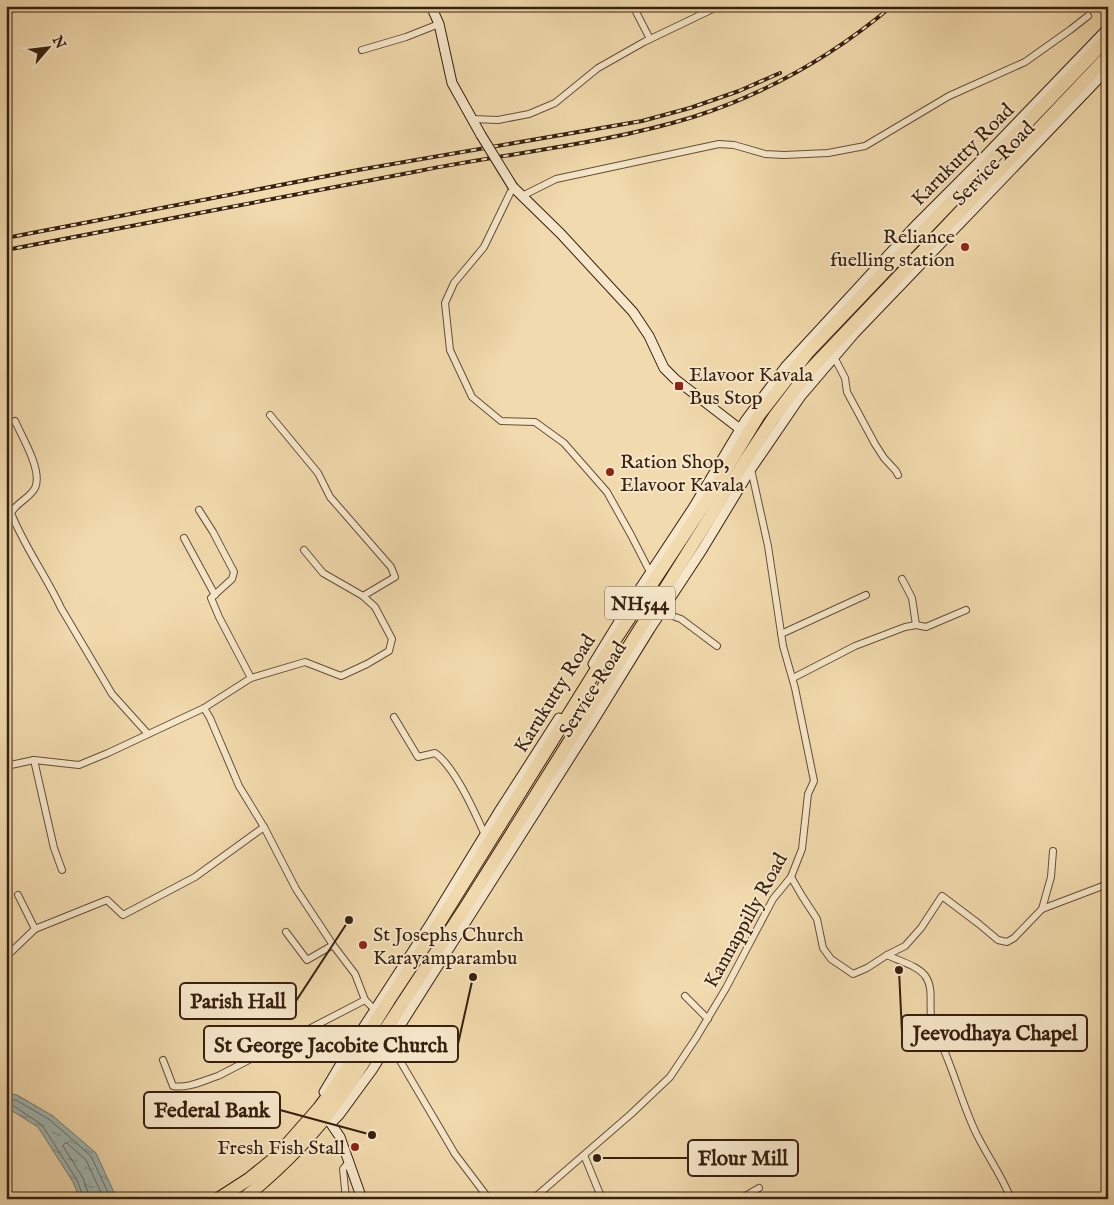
<svg xmlns="http://www.w3.org/2000/svg" width="1114" height="1205" viewBox="0 0 1114 1205" font-family="'IM FELL English',serif">
<defs>
<pattern id="water-ripples" width="26" height="14" patternUnits="userSpaceOnUse" patternTransform="scale(1.25)"><rect width="26" height="14" fill="#a0b8b6"/><path d="M2 4q2-2 4 0t4 0M15 11q2-2 4 0t4 0" fill="none" stroke="#839593"/></pattern>
</defs>
<rect width="100%" height="100%" fill="#f1daad"/>
<filter id="stains"><feTurbulence type="fractalNoise" baseFrequency=".004" numOctaves="4"/><feColorMatrix values="0 0 0 0 .2 0 0 0 0 .09 0 0 0 0 .02 0 0 0 .5 -.17"/></filter>
<radialGradient id="worn" r=".72"><stop offset=".6" stop-color="#630" stop-opacity="0"/><stop offset="1" stop-color="#630" stop-opacity=".3"/></radialGradient>
<polygon fill="url(#water-ripples)" stroke="#767b74" points="6,1093 17,1095 53,1116 96,1153 117,1199 80,1199 73,1182 38,1127 6,1107"/>
<g fill="none" stroke-linecap="round" stroke-linejoin="round">
<g stroke="#6b6c63" stroke-width="1">
<polyline points="84,1199 77,1180 42,1125 11,1104 12,1100 16,1100 50,1120 91,1156 111,1199"/>
<polyline points="90,1199 83,1178 63,1146 65,1143 67,1143 86,1160 104,1199"/>
</g>
<defs>
<g id="street">
<polyline points="633,6 650,39"/>
<polyline points="362,50 406,37 439,24"/>
<polyline points="472,119 498,120 529,114 555,103 598,68 644,42 719,6"/>
<polyline points="513,187 484,247 454,283 445,303 450,350 472,397 501,421 535,422 564,443 607,492 631,535 650,572"/>
<polyline points="522,196 556,179 719,144 734,145 765,154 784,155 828,153 865,146 949,96 1025,62 1070,30 1088,16"/>
<polyline points="834,357 845,378 847,392 875,444 884,458 896,471 898,475"/>
<polyline points="270,415 318,473 330,497 391,567 395,577 363,596"/>
<path d="M 15,421 C 22,437 43,471 35,488 C 30,498 16,503 11,513 C 24,546 46,576 61,608 L 112,694 L 148,734"/>
<polyline points="199,510 213,532 234,572 232,579 211,598 219,617 251,678"/>
<polyline points="184,538 215,595"/>
<polyline points="902,579 912,598 916,625"/>
<polyline points="661,612 681,619 717,646"/>
<polyline points="781,634 866,595"/>
<polyline points="793,678 855,646 905,627 916,625 926,627 966,610"/>
<polyline points="204,708 251,678 305,662 341,676 367,664 389,651 392,639 375,607 363,596 323,573 304,550"/>
<path d="M 394,717 L 418,757 L 435,753 C 455,767 475,813 485,835"/>
<polyline points="34,760 54,848 62,870"/>
<polyline points="6,766 34,760 79,765 108,753 204,708 210,718 239,786 264,827 296,889 333,945 355,974 365,1000 374,1009"/>
<path d="M 791,877 L 802,896 L 817,919 L 823,948 L 831,959 L 853,974 L 867,968 L 887,955 C 899,961 919,966 926,977 C 935,991 927,1010 933,1025 C 937,1037 944,1049 948,1060 C 958,1085 965,1111 977,1135 C 988,1157 1002,1176 1011,1199"/>
<polyline points="18,895 35,929 107,900 123,915 195,877 264,827"/>
<polyline points="1042,909 1051,877 1053,851"/>
<polyline points="286,932 307,960 333,945"/>
<polyline points="887,955 905,946 921,928 942,896 979,924 998,940 1007,942 1014,938 1042,909 1108,884"/>
<polyline points="6,958 12,951 35,929"/>
<polyline points="685,996 708,1019"/>
<polyline points="389,1042 455,1154 489,1199"/>
<path d="M 163,1060 L 173,1086 C 187,1089 205,1080 218,1076 L 365,1000"/>
<polyline points="584,1155 602,1199"/>
<polyline points="346,1199 343,1169 350,1161"/>
<polyline points="533,1199 631,1114 670,1077 696,1038 726,988 773,899 791,877 802,849 808,794 814,781 795,688 783,646 768,546 751,469"/>
<polyline points="740,1199 759,1188"/>
</g>
<g id="secondary">
<polyline points="431,6 439,24 452,83 481,135"/>
<polyline points="513,187 561,234 633,312 649,336 664,368 675,379 740,429"/>
<polyline points="593,664 631,602 693,508 745,421 786,366 914,227 986,155 1108,28"/>
<polyline points="324,1092 352,1045 429,926 498,813 559,718"/>
<polyline points="323,1112 340,1137 362,1199"/>
<polyline points="331,1123 339,1115 372,1070 592,723 650,629 702,550 751,469 801,396 854,334 1108,69"/>
</g>
<g id="highway">
<polyline points="218,1199 249,1179 275,1158 319,1108 337,1084 389,1000 426,944 613,643 713,491 759,415 808,352 1108,38"/>
<path d="M 243,1199 C 280,1169 314,1135 341,1097 L 465,908 L 747,458 L 774,417 L 809,371 L 1108,56"/>
</g>
</defs>
<use href="#street" stroke="#654e37" stroke-width="8"/>
<use href="#secondary" stroke="#362010" stroke-width="11"/>
<use href="#highway" stroke="#362010" stroke-width="14"/>
<use href="#street" stroke="#f6e7ca" stroke-width="6"/>
<use href="#secondary" stroke="#f6e7ca" stroke-width="9"/>
<use href="#highway" stroke="#f1daad" stroke-width="12"/>
<defs>
<g id="rail">
<polyline points="6,238 358,170 642,121 690,108 739,91 780,73"/>
<path d="M 6,250 C 144,224 281,197 419,171 C 509,153 605,144 693,117 C 765,94 834,55 892,6"/>
</g>
</defs>
<use href="#rail" stroke="#362010" stroke-width="4"/>
<use href="#rail" stroke="#f6e7ca" stroke-width="2" stroke-dasharray="5.5" stroke-linecap="butt"/>
<defs>
<polyline id="secondary-bridge" points="481,135 513,187"/>
</defs>
<use href="#secondary-bridge" stroke="#362010" stroke-width="11" stroke-linecap="butt"/>
<use href="#secondary-bridge" stroke="#f6e7ca" stroke-width="9"/>
</g>
<g fill="#8f2418" stroke="#f6e7ca" stroke-width="2">
<circle cx="965" cy="247" r="5"/>
<rect x="674" y="381" width="10" height="10" rx="2.5"/>
<circle cx="610" cy="472" r="5"/>
<circle cx="363" cy="945" r="5"/>
<circle cx="355" cy="1147" r="5"/>
</g>
<g text-anchor="middle" stroke-width="4" stroke-linejoin="round" paint-order="stroke">
<rect fill="#f6e7ca" stroke="#705c48" stroke-width="1" x="605" y="586.5" width="70" height="33" rx="4"/>
<g font-size="19" font-weight="bold" fill="#362010">
<text x="640" y="610">NH544</text>
</g>
<g font-size="20" fill="#362010" stroke="#f6e7ca">
<text transform="translate(962 154) rotate(-45)" y="7">Karukutty Road</text>
<text transform="translate(993 163) rotate(-46)" y="7">Service Road</text>
<text transform="translate(592 689) rotate(-58)" y="7">Service Road</text>
<text transform="translate(554 693) rotate(-58)" y="7">Karukutty Road</text>
<text transform="translate(745 920) rotate(-61)" y="7">Kannappilly Road</text>
</g>
<g font-size="20" fill="#362010" stroke="#f6e7ca" text-anchor="start">
<text x="955" y="243" text-anchor="end">Reliance<tspan x="955" dy="23">fuelling station</tspan></text>
<text x="689" y="381">Elavoor Kavala<tspan x="689" dy="23">Bus Stop</tspan></text>
<text x="620" y="468">Ration Shop,<tspan x="620" dy="23">Elavoor Kavala</tspan></text>
<text x="373" y="941">St Josephs Church<tspan x="373" dy="23">Karayamparambu</tspan></text>
<text x="345" y="1154" text-anchor="end">Fresh Fish Stall</text>
</g>
</g>
<path fill="none" stroke="#362010" stroke-width="2" d="M349 920L296 1001M899 970L902 1033M473 977L458 1044M372 1135L280 1110M597 1158L688 1158"/>
<g fill="#362010" stroke="#f6e7ca" stroke-width="2">
<circle cx="349" cy="920" r="5"/>
<circle cx="899" cy="970" r="5"/>
<circle cx="473" cy="977" r="5"/>
<circle cx="372" cy="1135" r="5"/>
<circle cx="597" cy="1158" r="5"/>
</g>
<g fill="#f6e7ca" stroke="#362010" stroke-width="2">
<rect x="180" y="983" width="116" height="36" rx="5"/>
<rect x="902" y="1015" width="185" height="36" rx="5"/>
<rect x="204" y="1026" width="254" height="36" rx="5"/>
<rect x="144" y="1092" width="136" height="36" rx="5"/>
<rect x="688" y="1140" width="110" height="36" rx="5"/>
</g>
<g font-size="21" text-anchor="middle" font-weight="bold" fill="#362010">
<text x="238" y="1008">Parish Hall</text>
<text x="995" y="1040">Jeevodhaya Chapel</text>
<text x="331" y="1052">St George Jacobite Church</text>
<text x="212" y="1117">Federal Bank</text>
<text x="743" y="1165">Flour Mill</text>
</g>
<rect width="1114" height="1205" fill="none" stroke="#f1daad" stroke-width="25"/>
<rect x="8" y="8" width="1099" height="1190" fill="none" stroke="#362010" stroke-width="2.5"/>
<rect x="12" y="12" width="1089" height="1180" fill="none" stroke="#362010"/>
<g transform="translate(48 48) rotate(62)" stroke="#f6e7ca" stroke-width="4" paint-order="stroke">
<path d="M0-4L9 19L0 12L-9 19Z" fill="#362010"/>
<text y="-8" font-size="14" font-weight="bold" text-anchor="middle" fill="#362010">N</text>
</g>
<rect width="100%" height="100%" filter="url(#stains)"/>
<rect width="100%" height="100%" fill="url(#worn)"/>
</svg>
